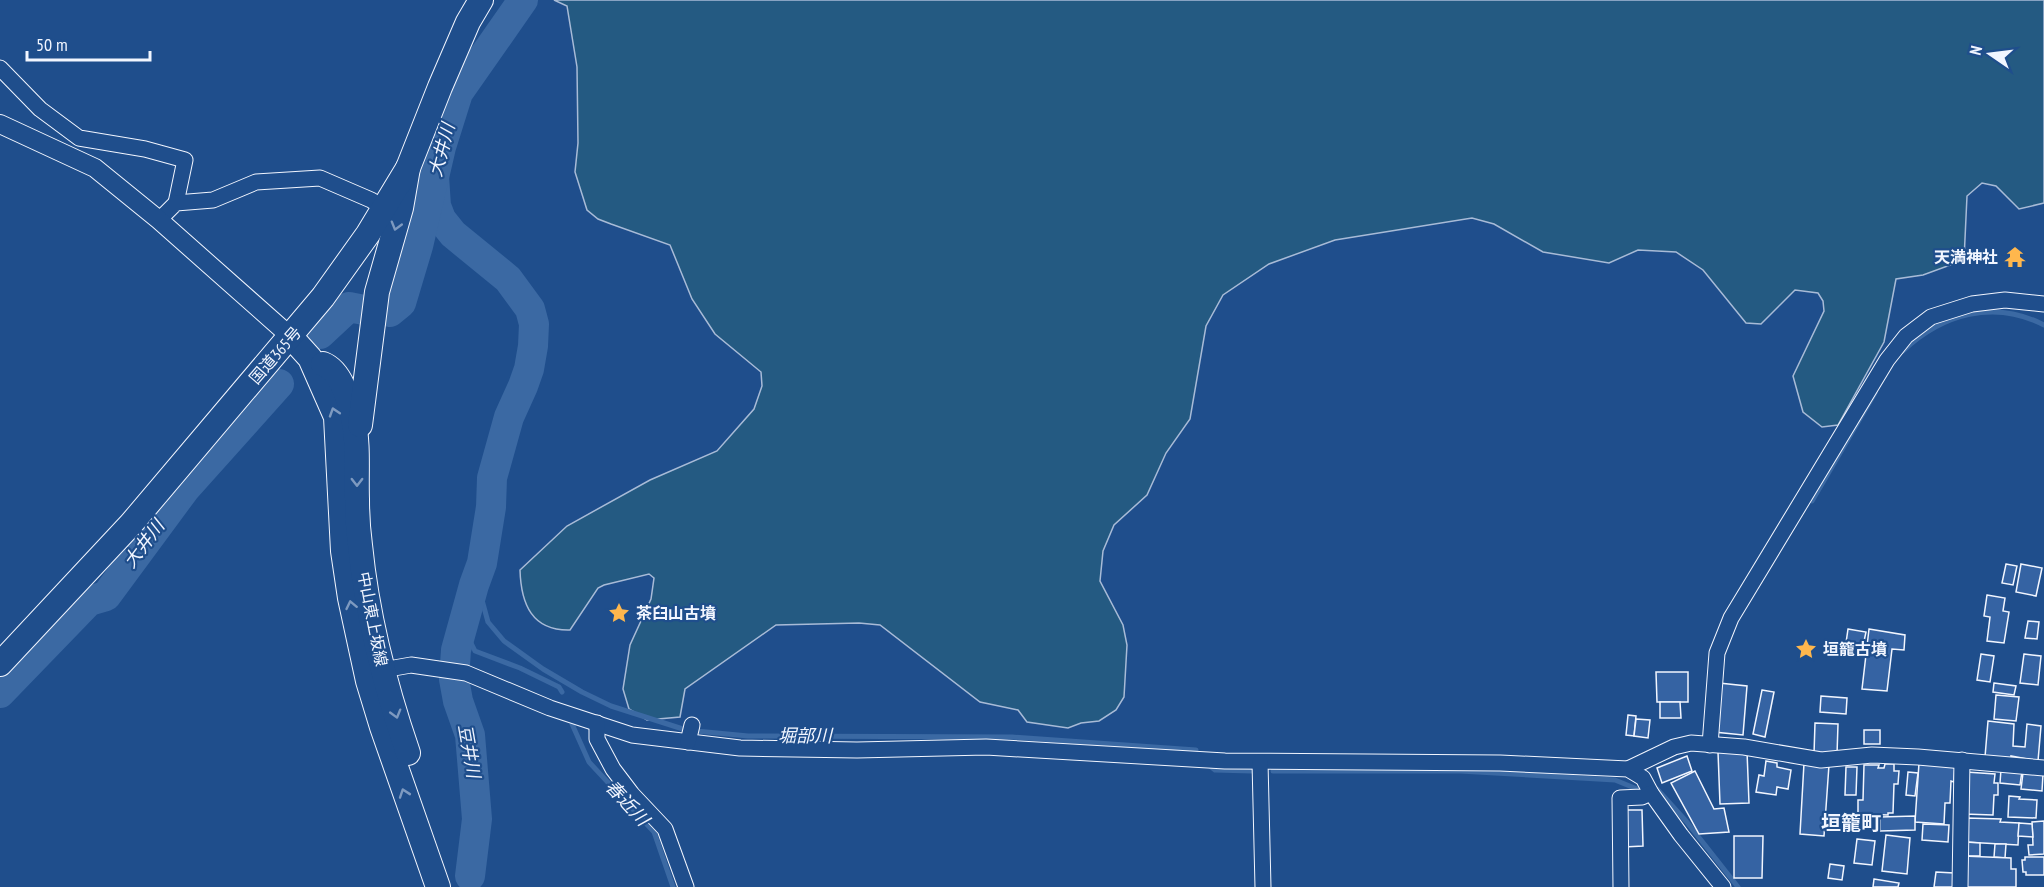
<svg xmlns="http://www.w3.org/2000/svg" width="2044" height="887" viewBox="0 0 2044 887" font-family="'PT Sans Narrow','Noto Sans JP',sans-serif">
<rect width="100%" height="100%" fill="#1f4e8c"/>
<path fill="#245a82" stroke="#a8bbd7" stroke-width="1.5" d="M 554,0 L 2044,0 L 2044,203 L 2019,209 L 1996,186 L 1982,183 L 1967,196 L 1964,260 L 1923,275 L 1896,279 L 1884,342 L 1838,425 L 1822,427 L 1803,412 L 1793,376 L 1824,311 L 1823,301 L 1818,293 L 1795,290 L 1761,324 L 1746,323 L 1703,270 L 1676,252 L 1638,250 L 1609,263 L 1543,252 L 1494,224 L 1472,218 L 1335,240 L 1269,264 L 1223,295 L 1206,326 L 1190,419 L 1166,453 L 1147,495 L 1114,525 L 1103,551 L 1100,581 L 1123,625 L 1127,645 L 1124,697 L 1116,710 L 1099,721 L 1081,723 L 1068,728 L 1027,722 L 1018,710 L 980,702 L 880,625 L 859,623 L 776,625 L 685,689 L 680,717 L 647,720 L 629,709 L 623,689 L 630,645 L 651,599 L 654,578 L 649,574 L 604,585 L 598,588 L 570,630 C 532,631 521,604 520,570 L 567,526 L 650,480 L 717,451 L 754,409 L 762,386 L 761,372 L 715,334 L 692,299 L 670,245 L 611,224 L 598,219 L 587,210 L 575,172 L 578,143 L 577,67 L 567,6 Z"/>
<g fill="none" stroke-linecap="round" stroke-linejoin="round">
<g stroke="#3b69a3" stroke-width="5">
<path d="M 1903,351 C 1942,314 1994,299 2044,325"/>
<polyline points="1812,501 1875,393"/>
<polyline points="474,585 481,587 482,600 488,622 504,641 543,669 582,692 611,706 686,730 748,736 1012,737 1196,750"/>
<polyline points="463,627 475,651 520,668 559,687 562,692"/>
<polyline points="572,724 589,762 654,832 673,887"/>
<polyline points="1210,766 1215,770 1252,771"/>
<polyline points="1273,771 1460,771 1615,780 1637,789"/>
<polyline points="1657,789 1686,821 1738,887"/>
</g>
<g stroke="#3b69a3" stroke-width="30">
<polyline points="434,176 436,206 441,219 453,234 508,279 530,309 534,324 533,346 529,369 523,386 509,417 492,478 491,507 482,563 474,585 456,650 454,679 458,701 470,735 477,819 470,876"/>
<polyline points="390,312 401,303 418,246 441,147 458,93 523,0"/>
<polyline points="320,334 349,307 364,310"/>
<polyline points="0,693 89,601 106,596 185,489 279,384"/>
</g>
</g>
<g fill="#3563a3" stroke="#f2f6ff" stroke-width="1.5">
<polygon points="2006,564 2017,566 2013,585 2002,583"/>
<polygon points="2021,564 2042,568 2036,596 2016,592"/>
<polygon points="1987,595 2005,598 2003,611 2009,612 2004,643 1987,641 1990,617 1984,616"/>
<polygon points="2028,621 2039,622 2037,639 2025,638"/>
<polygon points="1848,629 1866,632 1863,646 1846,643"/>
<polygon points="1869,629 1905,635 1904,650 1892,649 1887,691 1862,689"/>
<polygon points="1981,654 1994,656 1990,682 1977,680"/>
<polygon points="2024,654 2041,656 2038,685 2020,683"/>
<polygon points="1656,672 1688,672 1688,702 1657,702"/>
<polygon points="1719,683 1747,686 1743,735 1714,732"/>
<polygon points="1994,683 2016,686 2014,695 1993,692"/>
<polygon points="1762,690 1774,692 1765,737 1753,734"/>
<polygon points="1996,695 2019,697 2016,721 1994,719"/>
<polygon points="1821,696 1847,698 1846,714 1820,712"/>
<polygon points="1660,702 1680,702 1681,718 1660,718"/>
<polygon points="1628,715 1636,716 1634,736 1626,735"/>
<polygon points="1636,719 1650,720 1648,738 1634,736"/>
<polygon points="1988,721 2014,724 2013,746 2025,747 2027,724 2041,726 2038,761 2011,756 2011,759 1985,757"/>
<polygon points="1815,723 1838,724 1837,755 1814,754"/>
<rect x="1864" y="730" width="16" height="14"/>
<polygon points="1747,751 1749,803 1720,804 1718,752"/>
<polygon points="1687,756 1692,771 1662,783 1657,768"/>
<polygon points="1766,761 1777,763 1777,767 1791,770 1788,789 1777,787 1776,795 1756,792 1759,775 1764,776"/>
<polygon points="1804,763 1829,765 1824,836 1800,834"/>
<polygon points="1919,763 1955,765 1954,782 1951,781 1950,803 1945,803 1944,824 1915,822"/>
<polygon points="1885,764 1894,764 1894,771 1899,771 1898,784 1894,784 1893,813 1888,813 1888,815 1858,814 1858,800 1863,800 1864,765 1879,765 1878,768 1884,768"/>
<polygon points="1846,767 1857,767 1856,795 1845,795"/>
<polygon points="2001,769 2022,771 2020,785 2000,783"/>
<polygon points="1695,771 1714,809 1724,808 1729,832 1699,834 1671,783"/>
<polygon points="1908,772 1918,773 1915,796 1906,795"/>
<polygon points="1966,772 1995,774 1994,783 1998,783 1998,795 1994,795 1993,815 1964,814"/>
<polygon points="2023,773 2043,774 2042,791 2021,789"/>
<polygon points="2009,796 2020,797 2019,799 2037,800 2036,818 2008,817"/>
<polygon points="1623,810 1642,810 1643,846 1624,847"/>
<polygon points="1915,816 1915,830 1880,831 1880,817"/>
<polygon points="1966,818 2001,819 2000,822 2019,823 2018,845 1965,842"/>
<polygon points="2044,821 2044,854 2029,855 2028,845 2033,845 2032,822"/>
<polygon points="2019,823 2032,824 2033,837 2018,836"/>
<polygon points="1923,824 1949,825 1948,842 1922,840"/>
<polygon points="1886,835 1910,838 1907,874 1882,871"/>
<polygon points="1734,836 1763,836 1762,878 1734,878"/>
<polygon points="1857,839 1875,841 1872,865 1854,863"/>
<polygon points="1966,842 1980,843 1980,856 1966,856"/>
<polygon points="1995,844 2006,844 2005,858 1994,857"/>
<polygon points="1963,856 2011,858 2011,869 2016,869 2016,887 1962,887"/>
<polygon points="2025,857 2044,857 2044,875 2026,875 2026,872 2023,872 2022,860 2025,860"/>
<polygon points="1830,864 1844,866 1842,880 1828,878"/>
<polygon points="1936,872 1954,873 1953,887 1934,887"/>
<polygon points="1874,879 1899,883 1898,887 1873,887"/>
</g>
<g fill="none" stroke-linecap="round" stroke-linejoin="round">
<defs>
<g id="minor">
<polyline points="0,68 40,109 79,138 145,149 185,160 176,203"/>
<polyline points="159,220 176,203 213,200 256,182 320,178 371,200 384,208"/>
<polyline points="378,675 394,668 411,665 466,673 550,708 632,735 740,748 857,750 986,747 1225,761 1500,763 1628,769 1643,778 1651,793 1681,835 1723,887"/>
<polyline points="597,723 597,739 613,769 632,794 665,829 686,887"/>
<polyline points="688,742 692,725"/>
<polyline points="1710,745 1717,653 1731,618 1887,360 1906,336 1931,317 1972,304 2005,300 2044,304"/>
<polyline points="1260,762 1263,887"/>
<polyline points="1628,769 1674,747 1691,743 1744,747 1821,760 1872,755 1918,757 2044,768"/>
<polyline points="1621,887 1620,798 1642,797 1651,793"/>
<polyline points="1960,887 1962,760"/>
</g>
<polyline id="tertiary" points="0,124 95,168 159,220 291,337"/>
<g id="primary">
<polyline points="291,337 310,358 336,417 343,551 350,598 368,681 382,727 438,887"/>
<path d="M 323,364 C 341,371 349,400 353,418 C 359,445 356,472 357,499 C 357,515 358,530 360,545 C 367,616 385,686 408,753"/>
<polyline points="360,425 377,292 401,208 408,168"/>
</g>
<polyline id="trunk" points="0,664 131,524 323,297 368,234 408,168 440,87 468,22 481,0"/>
</defs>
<use href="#minor" stroke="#f2f6ff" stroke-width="17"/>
<use href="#tertiary" stroke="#f2f6ff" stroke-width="20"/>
<use href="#primary" stroke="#f2f6ff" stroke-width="26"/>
<use href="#trunk" stroke="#f2f6ff" stroke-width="26"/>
<use href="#minor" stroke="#1f4e8c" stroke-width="15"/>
<use href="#tertiary" stroke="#1f4e8c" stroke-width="18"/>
<use href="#primary" stroke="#1f4e8c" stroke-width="24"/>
<use href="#trunk" stroke="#1f4e8c" stroke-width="24"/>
</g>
<defs><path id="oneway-chevron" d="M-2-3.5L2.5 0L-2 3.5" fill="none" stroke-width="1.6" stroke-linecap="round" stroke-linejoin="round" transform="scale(1.5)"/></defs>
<g stroke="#7e9ac0">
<use href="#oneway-chevron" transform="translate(396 226) rotate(106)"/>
<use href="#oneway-chevron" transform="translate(334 412) rotate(-108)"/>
<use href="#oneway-chevron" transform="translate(357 482) rotate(90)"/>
<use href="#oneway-chevron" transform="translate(351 605) rotate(-102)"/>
<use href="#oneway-chevron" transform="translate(396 714) rotate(74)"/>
<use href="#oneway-chevron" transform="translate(404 793) rotate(-109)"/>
</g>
<defs>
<symbol id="temple-bare" viewBox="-9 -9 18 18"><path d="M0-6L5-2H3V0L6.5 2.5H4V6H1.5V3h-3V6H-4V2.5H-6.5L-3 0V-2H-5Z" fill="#ffb74d" stroke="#1f4e8c" stroke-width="2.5" paint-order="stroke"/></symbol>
<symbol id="sight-bare" viewBox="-9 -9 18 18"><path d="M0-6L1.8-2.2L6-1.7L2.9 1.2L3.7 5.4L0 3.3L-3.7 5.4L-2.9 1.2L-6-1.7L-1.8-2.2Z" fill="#ffb74d" stroke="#1f4e8c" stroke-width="2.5" paint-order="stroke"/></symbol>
</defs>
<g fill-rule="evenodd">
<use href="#temple-bare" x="2000" y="242" width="30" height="30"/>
<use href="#sight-bare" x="604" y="598" width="30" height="30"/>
<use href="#sight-bare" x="1791" y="634" width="30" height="30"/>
</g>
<g text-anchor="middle" stroke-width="4.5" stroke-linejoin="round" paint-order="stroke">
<g font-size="16" font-weight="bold" fill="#f2f6ff" stroke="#1f4e8c" text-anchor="start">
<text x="1998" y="263" text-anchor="end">天満神社</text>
<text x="636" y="619">茶臼山古墳</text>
<text x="1823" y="655">垣籠古墳</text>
</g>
<g font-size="16" fill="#f2f6ff" stroke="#1f4e8c">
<text transform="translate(275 355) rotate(-49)" y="6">国道365号</text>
<text transform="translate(373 619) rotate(79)" y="6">中山東上坂線</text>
</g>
<g font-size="18" font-style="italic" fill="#f2f6ff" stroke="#1f4e8c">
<text transform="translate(442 150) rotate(-75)" y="6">大井川</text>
<text transform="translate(144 544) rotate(-53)" y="6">大井川</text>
<text x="805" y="742">堀部川</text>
<text transform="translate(469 751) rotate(80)" y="6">豆井川</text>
<text transform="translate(627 803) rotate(47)" y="6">春近川</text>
</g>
<g font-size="20" font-weight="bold" fill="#f2f6ff" stroke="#1f4e8c">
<text x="1851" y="830">垣籠町</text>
</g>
</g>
<g transform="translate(1990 54) rotate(284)" stroke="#1f4e8c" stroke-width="4.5" paint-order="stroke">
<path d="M0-4.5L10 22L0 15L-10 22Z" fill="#f2f6ff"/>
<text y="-9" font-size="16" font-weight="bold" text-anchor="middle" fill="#f2f6ff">N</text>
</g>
<path d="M27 51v9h123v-9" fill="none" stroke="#f2f6ff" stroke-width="3"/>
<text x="36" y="51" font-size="18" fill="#f2f6ff" stroke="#1f4e8c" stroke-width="4.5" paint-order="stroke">50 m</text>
</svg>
